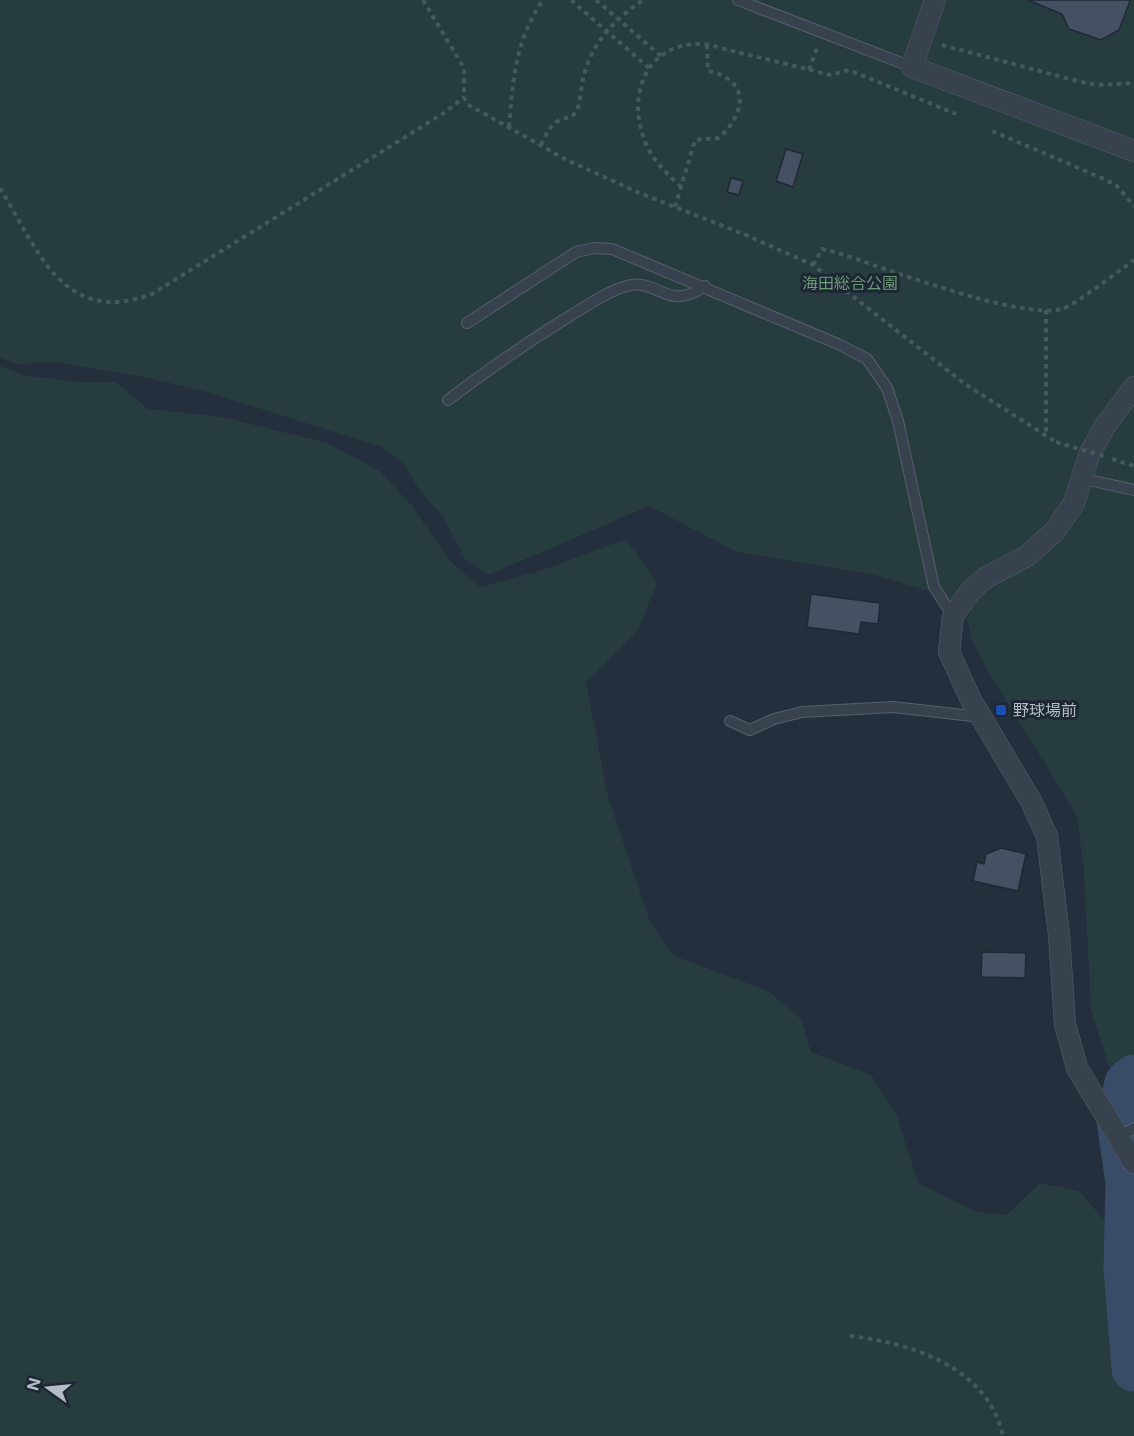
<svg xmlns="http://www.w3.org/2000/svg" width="1134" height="1436" viewBox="0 0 1134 1436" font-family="Inter,'Noto Sans JP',sans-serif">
<rect width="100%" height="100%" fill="#242f3e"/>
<g fill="#263c3f">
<polygon points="0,0 1134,0 1134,1112 1113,1078 1091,1010 1084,871 1077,816 988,671 972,640 967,619 971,608 932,592 875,575 737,552 649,506 488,575 465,559 444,518 420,491 404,464 382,447 207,392 149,378 54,362 19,364 0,358"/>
<polygon points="0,366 23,375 76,382 116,382 148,409 222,417 327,443 381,472 412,506 451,562 480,587 540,571 626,539 657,583 638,630 586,683 608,797 649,919 672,955 768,991 801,1019 811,1052 871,1075 897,1116 918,1183 977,1212 1007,1215 1040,1183 1079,1191 1122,1241 1134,1286 1134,1436 0,1436"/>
</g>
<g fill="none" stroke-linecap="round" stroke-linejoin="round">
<polyline stroke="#394c67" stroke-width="45" points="1134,1077 1127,1083 1119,1120 1128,1182 1126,1268 1134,1369"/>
</g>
<g fill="#455162" stroke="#1f2835" stroke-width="1.5">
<polygon points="1028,0 1129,0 1130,1 1119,30 1101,40 1069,29 1062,14"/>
<polygon points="786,149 803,154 793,187 776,181"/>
<polygon points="731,178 743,181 739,195 727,192"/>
<polygon points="811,594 880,603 878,624 861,622 859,634 807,627"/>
<polygon points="1001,848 1026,854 1018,891 973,881 977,862 984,864 986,854"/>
<polygon points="982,952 1026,953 1025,978 981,977"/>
</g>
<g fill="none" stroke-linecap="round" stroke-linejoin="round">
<defs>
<g id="lane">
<polyline points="738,0 912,67"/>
<polyline points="467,323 576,252 594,248 612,249 838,344 867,359 887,388 898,421 934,587 953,616"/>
<path d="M 448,400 C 488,370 527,342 570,316 C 588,305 606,292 627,286 C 657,277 668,313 705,286"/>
<polyline points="1084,479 1134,490"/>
<polyline points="730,721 750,730 774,719 802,712 893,707 981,717"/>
<polyline points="1119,1137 1134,1128"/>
</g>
<g id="street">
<polyline points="935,0 912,67 1134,151"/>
<polyline points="1134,387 1105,426 1089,455 1074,503 1055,531 1027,556 985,578 969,593 953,616 949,652 971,700 1031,801 1047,836 1059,935 1065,1024 1077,1068 1134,1163"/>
</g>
</defs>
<use href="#lane" stroke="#565f6c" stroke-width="12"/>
<use href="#street" stroke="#565f6c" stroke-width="22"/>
<g stroke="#44595c" stroke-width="4" stroke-dasharray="4.5 4.5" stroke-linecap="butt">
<polyline points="423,0 464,68 464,97 467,104 565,159 637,192 746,235 813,265 965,384 1056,442"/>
<polyline points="571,0 649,68"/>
<polyline points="596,0 662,57"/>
<polyline points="942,45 1077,81 1096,85 1134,83"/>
<polyline points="809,70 817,48"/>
<path d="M 509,127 C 513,80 515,40 543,0"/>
<polyline points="992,131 1104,179 1116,185 1134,206"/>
<path d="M 541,145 C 546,135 550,124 560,120 C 567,117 572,118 576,112 C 581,103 581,86 584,75 C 592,43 615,19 643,0"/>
<path d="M 681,187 C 670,176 658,166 650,152 C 626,109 637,48 695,44 C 709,43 723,49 736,52 C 767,59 799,67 830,75 L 849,70 L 956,114"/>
<path d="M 0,188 C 38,250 63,327 152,294 L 444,113 L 464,97"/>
<path d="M 675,207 L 695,140 L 719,138 C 746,113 751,80 708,71 L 707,45"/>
<path d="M 813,265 L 822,249 L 835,252 C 883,267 1018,320 1062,309 C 1075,305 1120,270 1134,260"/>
<polyline points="1046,310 1046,436"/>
<polyline points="1112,459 1134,466"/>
<path d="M 850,1336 C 911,1343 988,1367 1003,1436"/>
</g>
<use href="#lane" stroke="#38414e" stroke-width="10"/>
<use href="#street" stroke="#38414e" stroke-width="21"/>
<polyline stroke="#44595c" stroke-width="4" stroke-dasharray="4.5 4.5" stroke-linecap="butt" points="1056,442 1107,457"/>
</g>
<rect fill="#1a4fb4" stroke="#1d2633" stroke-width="2" x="995" y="704" width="12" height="12" rx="3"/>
<g text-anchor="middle" stroke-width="6" stroke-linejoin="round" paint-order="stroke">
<g font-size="16" fill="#6b9a76" stroke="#1d2633">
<text x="850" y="289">海田総合公園</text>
</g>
<g font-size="16" fill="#b4bcc9" stroke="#1d2633" text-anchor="start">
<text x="1013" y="716">野球場前</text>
</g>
</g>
<g transform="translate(48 1388) rotate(285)" stroke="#1d2633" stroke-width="4.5" paint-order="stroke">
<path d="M0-4.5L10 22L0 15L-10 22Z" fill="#b4bcc9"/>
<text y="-9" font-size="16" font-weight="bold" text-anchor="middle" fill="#b4bcc9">N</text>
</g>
</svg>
